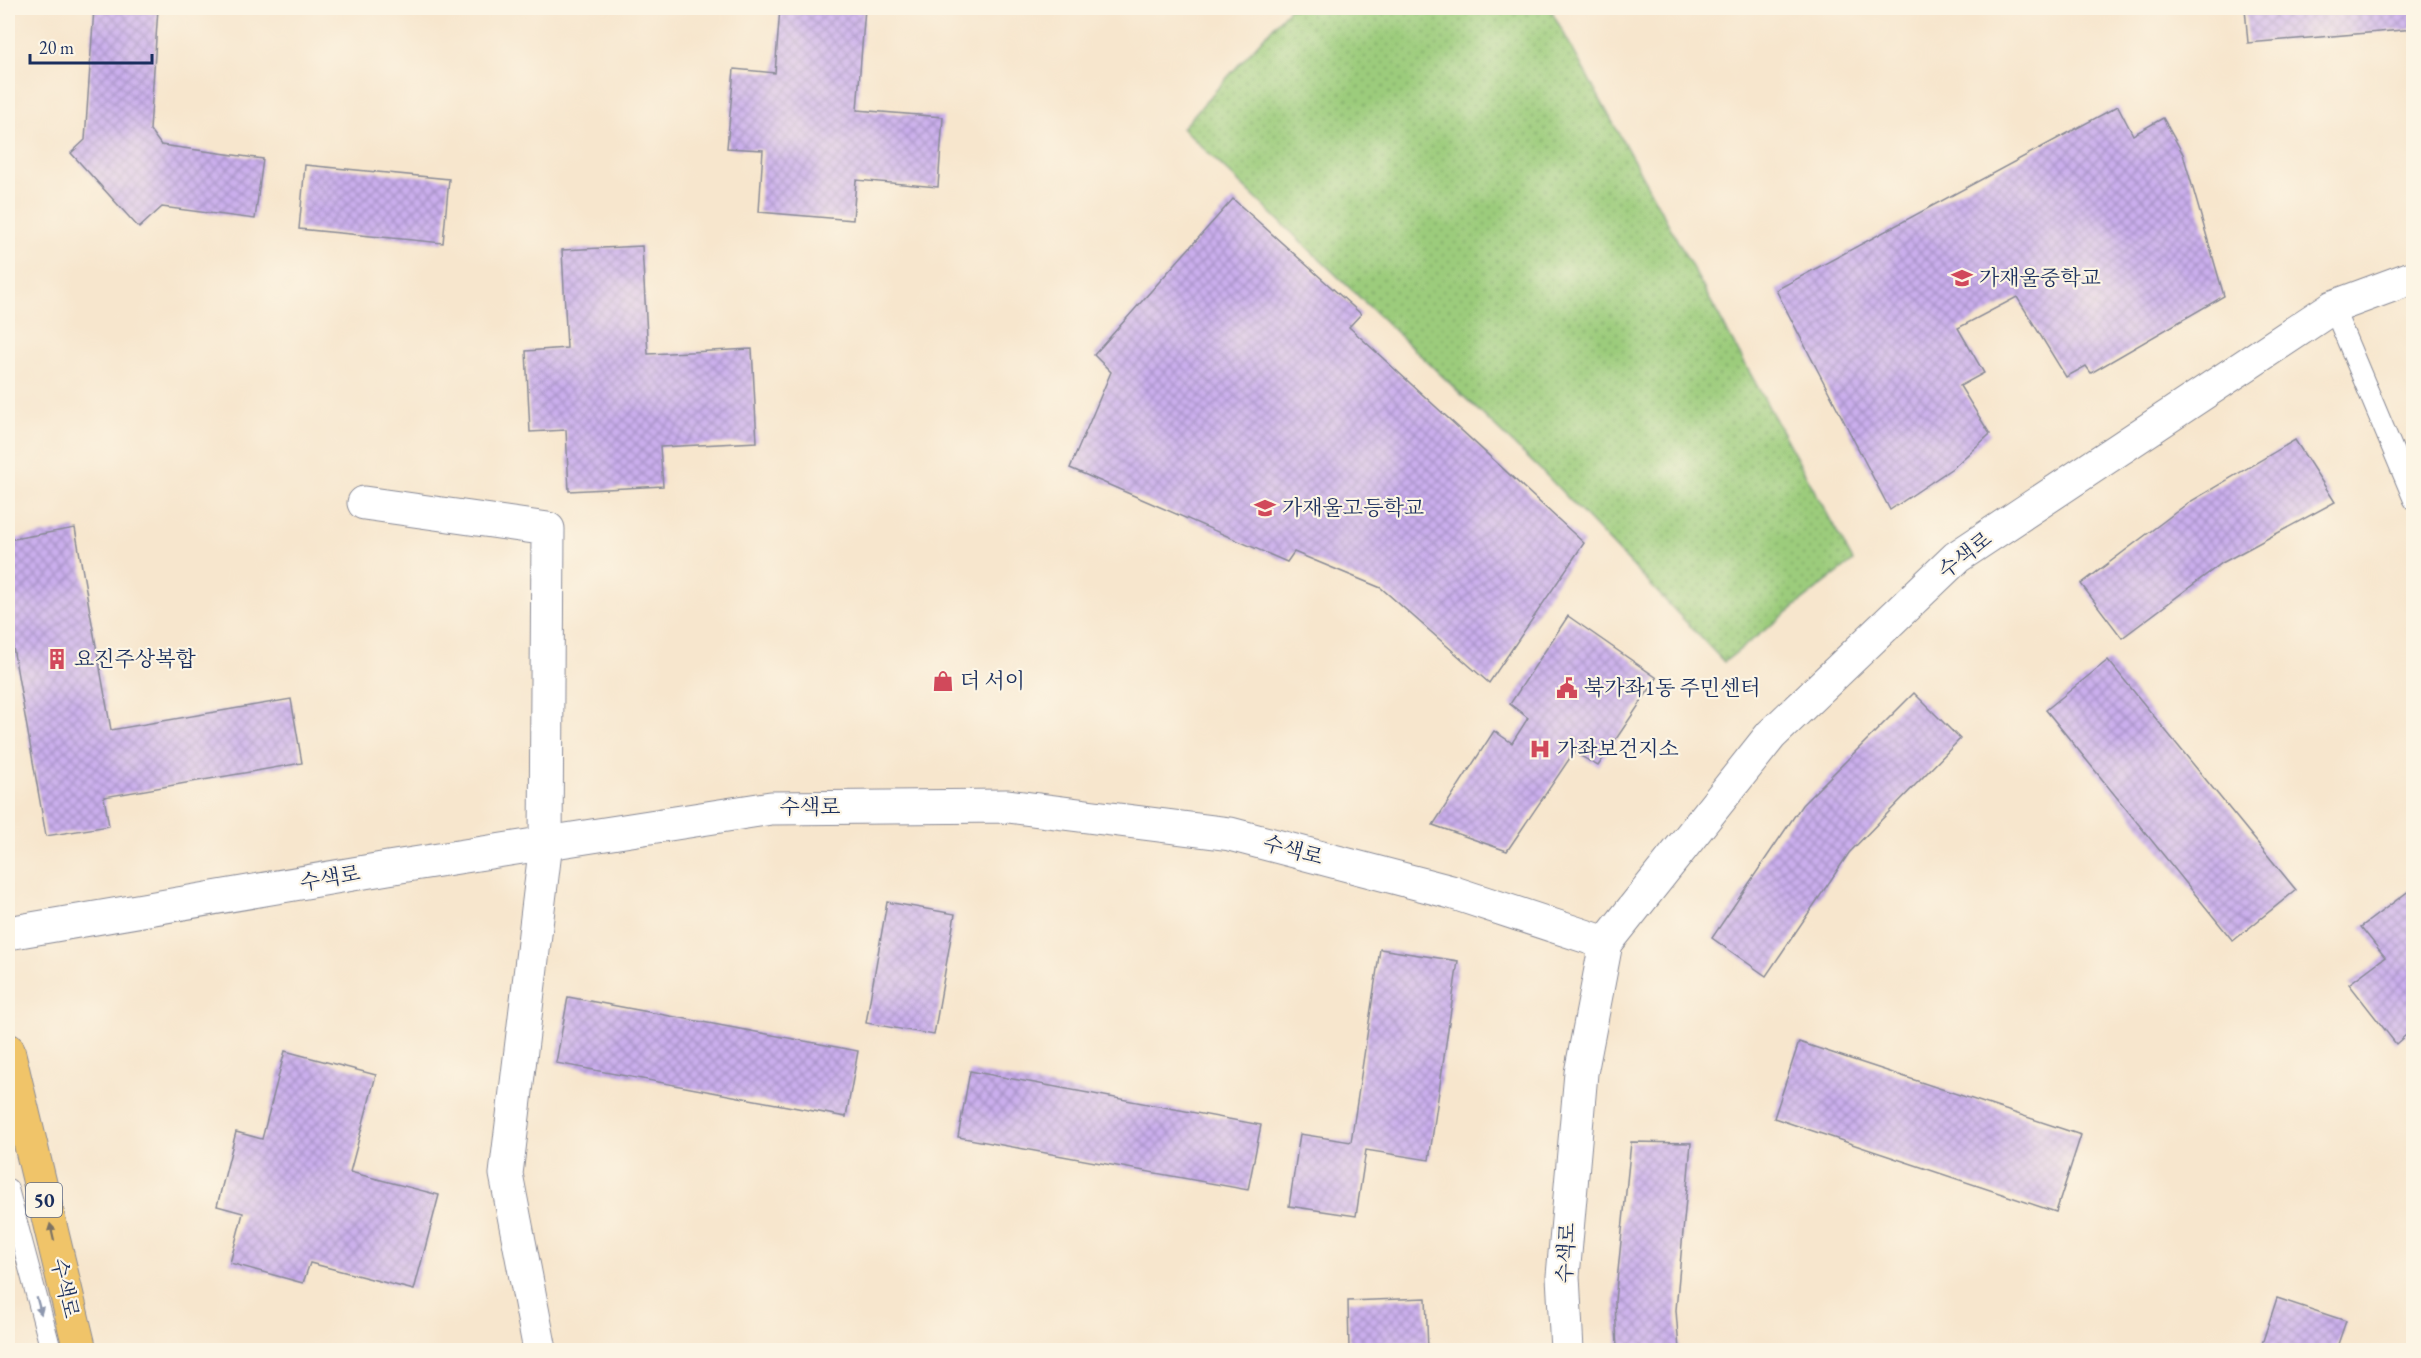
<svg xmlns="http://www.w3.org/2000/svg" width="2421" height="1358" viewBox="0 0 2421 1358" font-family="'EB Garamond','Noto Serif KR',serif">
<defs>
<pattern id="grass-dots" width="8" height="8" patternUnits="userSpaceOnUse" patternTransform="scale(1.5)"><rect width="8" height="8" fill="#9ccc7c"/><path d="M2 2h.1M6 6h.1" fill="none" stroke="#7ea669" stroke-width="1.8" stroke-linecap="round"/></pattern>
<pattern id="building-cross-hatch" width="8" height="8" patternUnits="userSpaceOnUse" patternTransform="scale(1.5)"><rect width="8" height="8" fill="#cbafed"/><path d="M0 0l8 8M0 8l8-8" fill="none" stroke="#a48fc3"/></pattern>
</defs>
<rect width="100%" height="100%" fill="#fcf5e5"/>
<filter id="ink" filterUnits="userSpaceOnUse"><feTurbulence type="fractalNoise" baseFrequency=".0167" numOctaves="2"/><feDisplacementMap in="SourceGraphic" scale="12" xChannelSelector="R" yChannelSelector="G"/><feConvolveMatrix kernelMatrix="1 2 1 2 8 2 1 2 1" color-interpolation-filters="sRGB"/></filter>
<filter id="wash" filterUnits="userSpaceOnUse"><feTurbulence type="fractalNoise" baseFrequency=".008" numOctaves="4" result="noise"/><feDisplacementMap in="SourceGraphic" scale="24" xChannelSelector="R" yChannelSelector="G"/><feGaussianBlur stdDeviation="1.35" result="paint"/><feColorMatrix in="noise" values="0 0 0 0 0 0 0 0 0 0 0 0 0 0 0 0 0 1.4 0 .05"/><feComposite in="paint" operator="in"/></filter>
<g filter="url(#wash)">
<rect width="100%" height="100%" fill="#f7e6cd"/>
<polygon fill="url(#grass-dots)" stroke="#5c7e6d" stroke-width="1.5" points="1290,8 1550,8 1853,561 1724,662 1547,476 1182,128"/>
<g id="blocks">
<g fill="url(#building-cross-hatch)">
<polygon points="94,8 158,8 150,130 161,145 263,159 255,219 162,207 139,228 71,153 85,140"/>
<polygon points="780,8 865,8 857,110 943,117 938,187 856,180 853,220 759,212 763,150 727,148 734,69 775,73"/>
<polygon points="2245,8 2414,8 2414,29 2248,43"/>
<polygon points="2118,106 2133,135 2163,118 2183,154 2224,296 2091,373 2086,366 2066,377 2017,297 1958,328 1984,373 1960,386 1990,434 1954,467 1890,510 1776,290"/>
<polygon points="305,165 449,179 443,243 299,229"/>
<polygon points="1233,199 1361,314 1349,327 1584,543 1489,683 1381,588 1294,552 1287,562 1070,468 1111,372 1094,355"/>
<polygon points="642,246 648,354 752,349 757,442 660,447 663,486 569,491 566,430 530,432 526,351 567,348 562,250"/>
<polygon points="2295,440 2335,502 2222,563 2122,638 2081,584 2188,503"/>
<polygon points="75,528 111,730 291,699 302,763 104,797 109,826 46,836 8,619 8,540"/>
<polygon points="1568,616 1657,678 1598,766 1574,752 1507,851 1433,825 1494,731 1512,743 1528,718 1510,704"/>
<polygon points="2108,660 2296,890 2233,941 2046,710"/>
<polygon points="1914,693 1960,739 1849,853 1766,976 1712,938 1802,805"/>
<polygon points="2414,887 2414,1045 2406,1035 2396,1044 2349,984 2385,957 2361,927"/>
<polygon points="887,902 955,914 934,1035 866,1023"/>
<polygon points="1380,949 1458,961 1429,1160 1366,1150 1356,1216 1289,1206 1300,1134 1351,1142"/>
<polygon points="568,997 858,1051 846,1117 556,1063"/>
<polygon points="1799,1042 2081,1135 2056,1212 1774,1118"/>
<polygon points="285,1051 376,1075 350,1172 439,1195 414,1290 310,1263 303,1283 230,1263 243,1213 217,1206 236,1132 262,1139"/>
<polygon points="970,1071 1261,1125 1248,1190 958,1137"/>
<polygon points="1631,1142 1691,1143 1676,1310 1679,1350 1617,1350 1615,1301"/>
<polygon points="1426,1298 1428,1350 1349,1350 1348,1301"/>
<polygon points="2277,1298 2346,1321 2336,1350 2260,1350"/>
</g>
</g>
</g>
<g filter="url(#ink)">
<use href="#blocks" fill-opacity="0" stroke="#898a96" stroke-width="1.5"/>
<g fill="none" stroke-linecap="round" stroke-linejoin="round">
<defs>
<g id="service">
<polyline points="2333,307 2414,500"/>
<polyline points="8,1189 51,1350"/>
</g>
<polyline id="minor" points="364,503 548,529 546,843 506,1174 540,1350"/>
<g id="tertiary">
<polyline points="8,933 388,868 771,808 1008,806 1230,834 1451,892 1606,943"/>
<polyline points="1567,1350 1563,1276 1581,1073 1606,943 1771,735 1957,557 2333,307 2414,277"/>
</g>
<polyline id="primary" points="8,1050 80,1350"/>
</defs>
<use href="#service" stroke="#898a96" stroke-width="22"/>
<use href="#minor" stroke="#898a96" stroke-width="35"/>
<use href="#tertiary" stroke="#898a96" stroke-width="35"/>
<use href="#primary" stroke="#898a96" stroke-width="35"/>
<use href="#service" stroke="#fff" stroke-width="20"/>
<use href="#minor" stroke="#fff" stroke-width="33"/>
<use href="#tertiary" stroke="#fff" stroke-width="33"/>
<use href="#primary" stroke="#f0c469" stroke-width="33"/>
</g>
<defs><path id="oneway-solid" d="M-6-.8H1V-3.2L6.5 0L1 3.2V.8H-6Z" transform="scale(1.5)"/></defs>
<use fill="#7b7263" href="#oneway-solid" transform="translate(52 1232) rotate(-103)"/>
<use fill="#8d97ae" href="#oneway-solid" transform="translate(39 1306) rotate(75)"/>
</g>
<defs>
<symbol id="school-bare" viewBox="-9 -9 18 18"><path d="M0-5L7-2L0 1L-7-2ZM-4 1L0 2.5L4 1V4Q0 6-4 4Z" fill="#d1495b" stroke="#fcf5e5" stroke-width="2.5" paint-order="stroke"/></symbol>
<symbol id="building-bare" viewBox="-9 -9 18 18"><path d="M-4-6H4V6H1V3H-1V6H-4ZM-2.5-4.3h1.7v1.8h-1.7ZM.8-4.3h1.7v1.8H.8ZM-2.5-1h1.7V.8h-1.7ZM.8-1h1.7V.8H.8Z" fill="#d1495b" stroke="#fcf5e5" stroke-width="2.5" paint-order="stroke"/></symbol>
<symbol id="shop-bare" viewBox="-9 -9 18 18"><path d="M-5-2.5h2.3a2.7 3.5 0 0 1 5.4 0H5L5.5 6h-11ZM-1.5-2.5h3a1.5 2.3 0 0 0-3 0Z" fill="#d1495b" stroke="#fcf5e5" stroke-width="2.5" paint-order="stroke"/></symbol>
<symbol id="civic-bare" viewBox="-9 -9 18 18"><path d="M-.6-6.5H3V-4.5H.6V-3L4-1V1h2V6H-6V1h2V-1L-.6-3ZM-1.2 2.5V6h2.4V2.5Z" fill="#d1495b" stroke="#fcf5e5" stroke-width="2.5" paint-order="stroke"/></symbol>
<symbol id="hospital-bare" viewBox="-9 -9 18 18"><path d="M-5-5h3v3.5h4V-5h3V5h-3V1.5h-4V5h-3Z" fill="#d1495b" stroke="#fcf5e5" stroke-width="2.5" paint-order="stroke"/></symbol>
</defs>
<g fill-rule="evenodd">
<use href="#school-bare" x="1947" y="263" width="30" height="30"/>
<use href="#school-bare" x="1250" y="493" width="30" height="30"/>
<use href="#building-bare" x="42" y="644" width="30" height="30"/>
<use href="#shop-bare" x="928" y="666" width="30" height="30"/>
<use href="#civic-bare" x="1552" y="673" width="30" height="30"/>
<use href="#hospital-bare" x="1525" y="734" width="30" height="30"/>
</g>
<g text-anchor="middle" stroke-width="4.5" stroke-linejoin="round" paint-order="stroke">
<rect fill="#fcf5e5" stroke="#5e6a86" stroke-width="1.5" x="26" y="1183" width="36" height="34" rx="4.5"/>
<g font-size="20" font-weight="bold" fill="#1b2f5e">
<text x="44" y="1207">50</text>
</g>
<g font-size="21" fill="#1b2f5e" stroke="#fcf5e5" text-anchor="start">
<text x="1979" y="285">가재울중학교</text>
<text x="1282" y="515">가재울고등학교</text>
<text x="74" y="666">요진주상복합</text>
<text x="960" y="688">더 서이</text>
<text x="1584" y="695">북가좌1동 주민센터</text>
<text x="1557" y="756">가좌보건지소</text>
</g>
<g font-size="21" fill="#1b2f5e" stroke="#fcf5e5">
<text transform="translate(1965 555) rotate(-38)" y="7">수색로</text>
<text x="810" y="814">수색로</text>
<text transform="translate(1293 850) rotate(15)" y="7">수색로</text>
<text transform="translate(330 878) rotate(-10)" y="7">수색로</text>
<text transform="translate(1566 1253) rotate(-87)" y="7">수색로</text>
<text transform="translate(65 1288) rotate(77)" y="7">수색로</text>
</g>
</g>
<rect width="2421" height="1358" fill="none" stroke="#fcf5e5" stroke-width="30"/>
<path d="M30 54v9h122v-9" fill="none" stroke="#1b2f5e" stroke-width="3"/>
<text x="39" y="54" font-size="18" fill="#1b2f5e" stroke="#fcf5e5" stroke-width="4.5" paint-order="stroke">20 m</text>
</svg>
